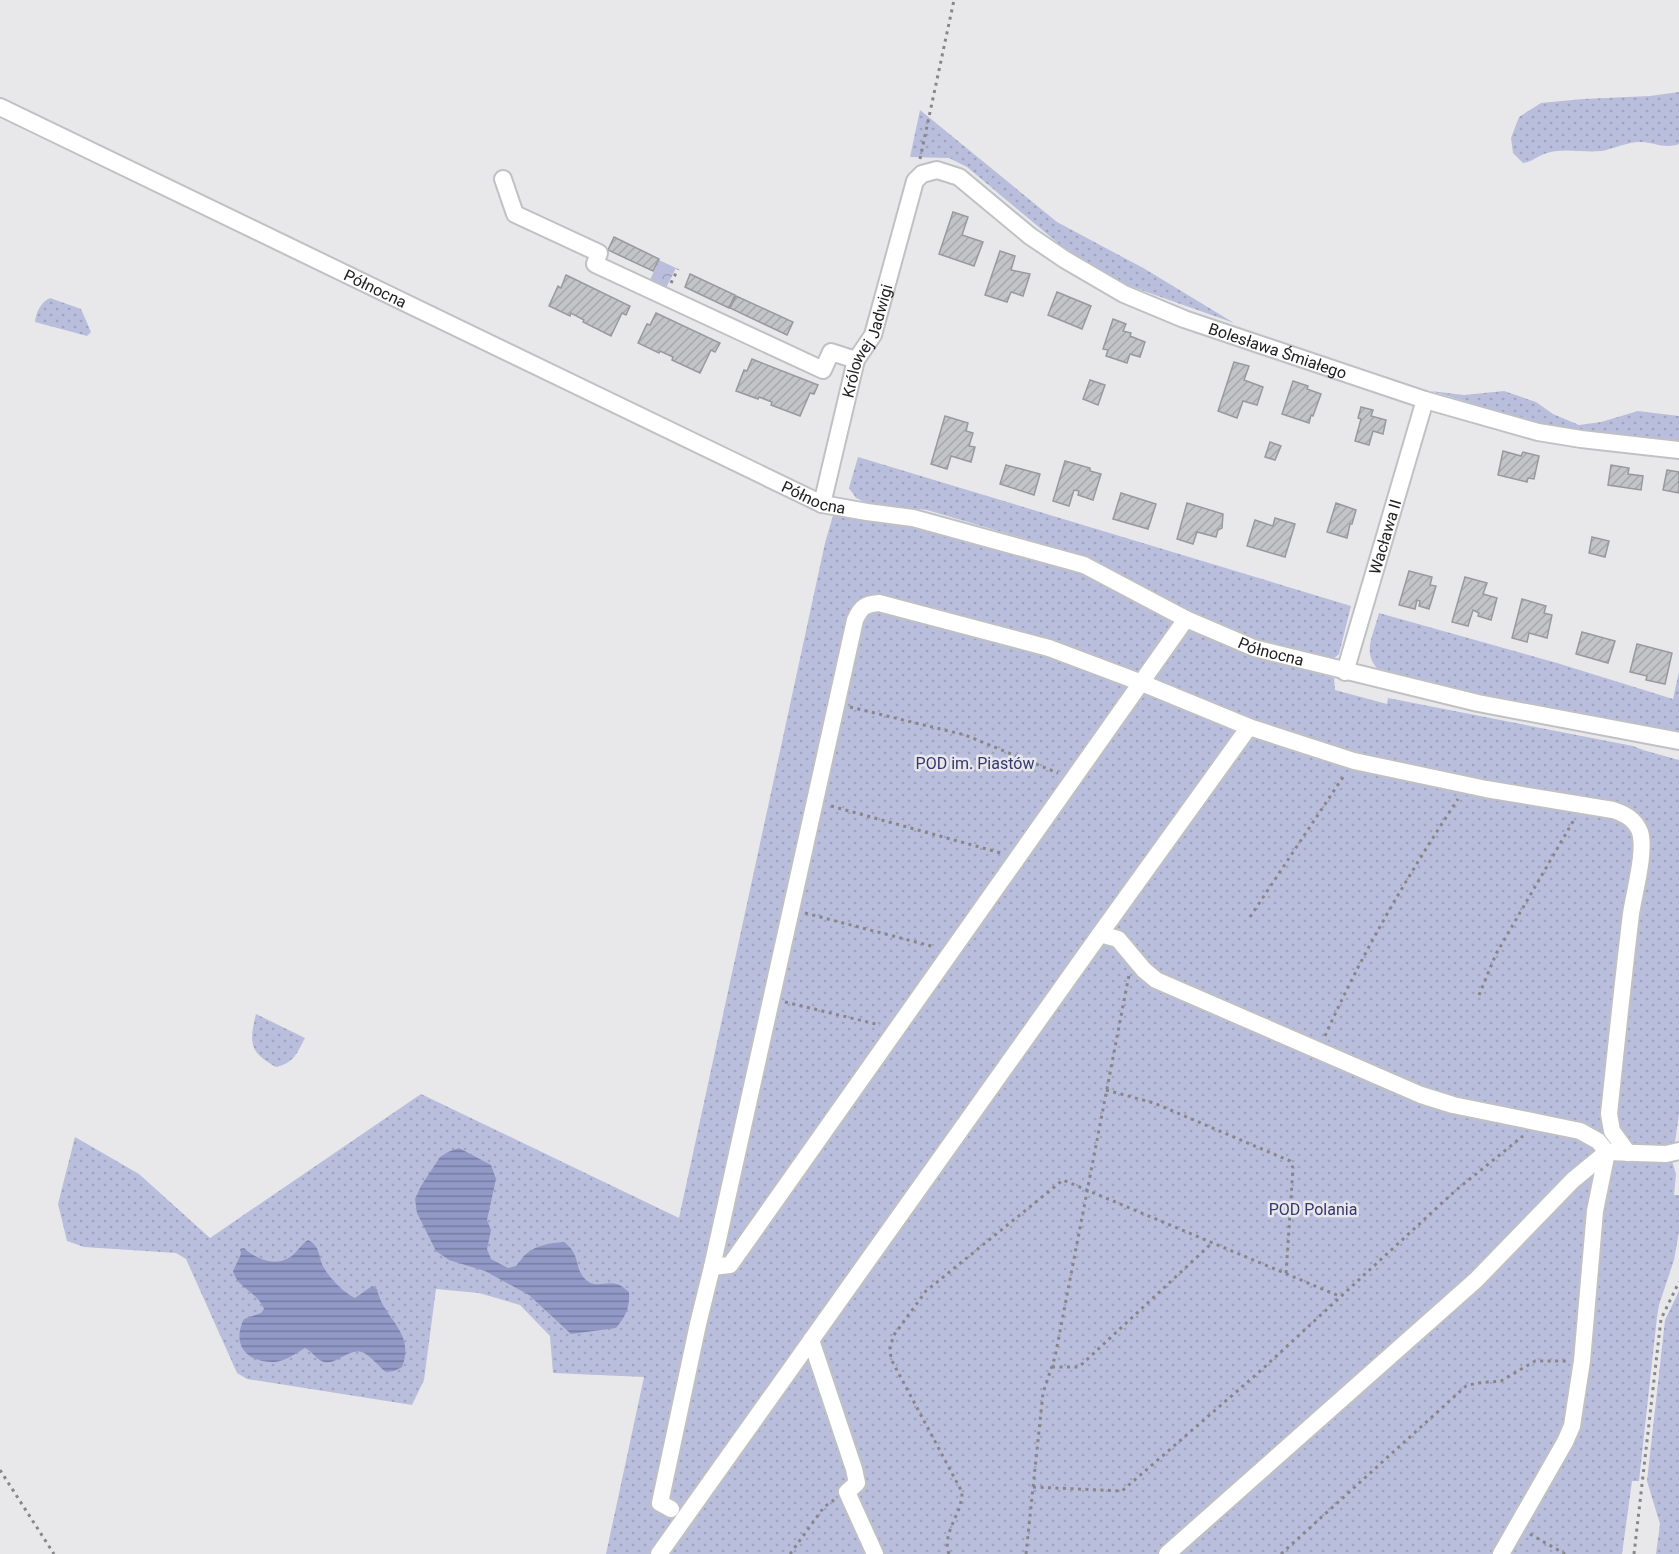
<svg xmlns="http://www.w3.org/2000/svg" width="1679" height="1554" viewBox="0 0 1679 1554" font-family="Roboto,sans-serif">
<defs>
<pattern id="grass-dots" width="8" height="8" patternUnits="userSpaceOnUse" patternTransform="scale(1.5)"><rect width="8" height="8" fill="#b9bedc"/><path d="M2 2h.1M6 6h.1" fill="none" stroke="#9fa3bc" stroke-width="1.8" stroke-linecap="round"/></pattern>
<pattern id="park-crowns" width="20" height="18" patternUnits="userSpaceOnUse" patternTransform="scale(1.5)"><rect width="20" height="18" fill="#b9bedc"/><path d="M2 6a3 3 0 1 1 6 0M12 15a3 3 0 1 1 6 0" fill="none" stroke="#9fa3bc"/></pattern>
<pattern id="water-rules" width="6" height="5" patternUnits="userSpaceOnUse" patternTransform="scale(1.5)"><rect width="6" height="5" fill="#9299c6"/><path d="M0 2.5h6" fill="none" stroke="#777ca0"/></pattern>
<pattern id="building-hatch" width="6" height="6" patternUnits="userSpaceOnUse" patternTransform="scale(1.5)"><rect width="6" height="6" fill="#c3c4c7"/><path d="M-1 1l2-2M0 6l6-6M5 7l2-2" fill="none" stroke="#a7a8ab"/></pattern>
</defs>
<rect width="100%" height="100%" fill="#e8e8eb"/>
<g fill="url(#grass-dots)">
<path d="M 1679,92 L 1679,144 C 1665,149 1656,143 1642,142 C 1628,141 1614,149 1601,151 C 1582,153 1562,147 1544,154 C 1536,157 1532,162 1523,163 L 1513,153 L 1511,138 L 1519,117 L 1541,103 L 1583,99 L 1650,96 Z"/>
<polygon points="920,110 1057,222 1145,269 1234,323 1127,285 1065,249 967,167 949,158 910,157"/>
<path d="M 50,298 L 81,309 L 91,332 L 87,336 L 35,322 C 36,312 41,302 50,298 Z"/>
<polygon points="1431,391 1464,395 1504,391 1536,402 1553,414 1579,425 1601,422 1638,411 1679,416 1679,441 1571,430 1524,419"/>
<polygon points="858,457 1351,606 1339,654 1332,660 1252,639 1190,611 1084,556 927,510 870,504 856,498 849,488"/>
<polygon points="834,512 905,523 1078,570 1172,620 1171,630 1184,635 1189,629 1255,656 1334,678 1335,690 1387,704 1388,698 1633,746 1643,750 1679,760 1679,1114 1675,1142 1667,1145 1665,1160 1672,1161 1676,1174 1674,1195 1679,1195 1679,1232 1674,1260 1659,1305 1657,1317 1639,1481 1632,1481 1622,1554 606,1554 644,1377 553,1373 550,1336 520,1305 479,1293 436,1289 424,1380 412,1405 247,1379 237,1373 186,1259 176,1253 84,1247 67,1241 58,1204 75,1137 139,1174 210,1238 421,1094 679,1218 825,543"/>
<path d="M 1379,613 L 1557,663 L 1673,699 L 1679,672 L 1679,733 L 1475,694 L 1382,673 C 1360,655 1373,637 1379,613 Z"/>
<path d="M 256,1014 L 305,1038 C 297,1053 294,1063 276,1067 C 249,1052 249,1043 256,1014 Z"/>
<polygon points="1679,1291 1679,1554 1656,1554 1660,1524 1647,1481 1665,1320"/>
</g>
<polygon fill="url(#park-crowns)" points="659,260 676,268 665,290 649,282"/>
<g fill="url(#water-rules)">
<path d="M 459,1148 L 491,1165 L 496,1179 L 487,1220 L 491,1230 L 487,1249 L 491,1259 L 508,1268 L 516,1266 C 520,1262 522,1257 526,1254 C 536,1245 551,1243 564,1242 C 581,1254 574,1268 585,1279 C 595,1289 604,1281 617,1284 C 621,1285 625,1289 629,1292 C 630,1307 626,1316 616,1328 L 571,1334 L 529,1295 L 485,1271 L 449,1260 L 436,1251 L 417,1213 L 415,1199 L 421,1186 L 440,1157 L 448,1152 Z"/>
<path d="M 308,1240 C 321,1246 318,1258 324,1268 C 331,1280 343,1292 355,1298 L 372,1286 L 377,1289 C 383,1319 416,1332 402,1367 L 394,1371 L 386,1372 C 379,1367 372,1357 364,1353 C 350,1346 337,1365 324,1362 C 317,1360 312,1351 305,1348 C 296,1353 286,1361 275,1362 C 247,1363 231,1345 244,1319 L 261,1313 L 264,1309 C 258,1292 237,1288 233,1271 L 241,1254 L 240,1249 L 244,1248 C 258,1261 279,1268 294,1254 C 299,1249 302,1244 308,1240 Z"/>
</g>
<g fill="url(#building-hatch)" stroke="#99999c" stroke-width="1.5">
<polygon points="953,212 968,217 962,235 983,242 974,266 939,254"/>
<polygon points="614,237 659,259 653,271 608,250"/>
<polygon points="1000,251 1015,256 1011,270 1030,274 1023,296 1011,292 1007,302 985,295"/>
<polygon points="690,274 735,295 729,308 685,287"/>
<polygon points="566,275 630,306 626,315 622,313 611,336 583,322 584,320 571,313 570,316 549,306 558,286 561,288"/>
<polygon points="1057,292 1091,306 1082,329 1048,315"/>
<polygon points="736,296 793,322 787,335 730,308"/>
<polygon points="656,313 720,343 715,352 711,350 700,373 672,360 673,357 660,351 659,353 638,343 647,324 650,325"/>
<polygon points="1113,319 1126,324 1123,331 1131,333 1130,336 1145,342 1140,357 1130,354 1127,363 1106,356 1108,350 1103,349"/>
<polygon points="752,359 818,385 814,394 810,393 800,416 771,405 772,402 759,397 758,399 736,391 744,370 747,371"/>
<polygon points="1234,362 1249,366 1244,380 1263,387 1257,405 1243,401 1237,418 1218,411"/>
<polygon points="1090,380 1105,385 1098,405 1083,399"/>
<polygon points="1293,381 1308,386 1307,389 1321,394 1313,416 1311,415 1309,423 1282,414"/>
<polygon points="1361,407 1373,410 1371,416 1386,420 1383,434 1373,431 1369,445 1355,441 1361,419 1358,418"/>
<polygon points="945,416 968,423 966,431 973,433 969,446 975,447 971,462 951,456 947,469 931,464"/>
<polygon points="1270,442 1281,446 1275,460 1265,457"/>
<polygon points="1503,451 1521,456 1523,452 1539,456 1534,479 1528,478 1527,482 1498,475"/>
<polygon points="1065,461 1090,468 1090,471 1101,474 1093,500 1078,495 1079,491 1074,490 1069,506 1053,501"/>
<polygon points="1006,465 1040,474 1034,495 1000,484"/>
<polygon points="1611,465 1629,468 1628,474 1643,476 1641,490 1608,485"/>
<polygon points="1667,470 1679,472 1679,493 1663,490"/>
<polygon points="1121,493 1156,504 1148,529 1113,519"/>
<polygon points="1187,503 1223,514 1222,528 1218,530 1216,537 1197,532 1193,544 1177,539"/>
<polygon points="1336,503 1356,510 1352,524 1350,524 1347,538 1327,532"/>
<polygon points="1275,518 1295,524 1285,557 1247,546 1255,520 1273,526"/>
<polygon points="1592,537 1609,541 1605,557 1589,553"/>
<polygon points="1409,571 1432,577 1430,585 1436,586 1429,609 1419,606 1420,601 1417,600 1415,609 1399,605"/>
<polygon points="1465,577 1487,583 1483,594 1497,598 1491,620 1478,616 1479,613 1473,610 1468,626 1452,622"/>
<polygon points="1522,599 1546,606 1544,613 1552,615 1547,638 1529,633 1527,642 1512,638"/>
<polygon points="1582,632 1615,641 1608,663 1576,654"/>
<polygon points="1637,644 1672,653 1665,684 1646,680 1647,676 1630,672"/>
</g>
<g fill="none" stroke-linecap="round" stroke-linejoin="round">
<defs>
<g id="minor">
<path id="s1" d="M 0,107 L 822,504 L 867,512 L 913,518 L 1084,565 L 1186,619 L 1254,648 L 1478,703 L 1679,741"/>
<polyline points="503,179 515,214 599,253 595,264 823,370 831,352 856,360"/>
<path id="s2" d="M 822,504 L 856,360 L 873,335 L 915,181 L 922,174 L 937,170 L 959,177 L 1030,236 L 1064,259 L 1124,294 L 1184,319 L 1425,400 L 1538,432 L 1581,439 L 1679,450"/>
<path id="s3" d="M 1345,672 L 1425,400"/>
<path d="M 1100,934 L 1249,727 L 1354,761 L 1486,789 L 1613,810 C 1625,814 1635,819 1640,832 C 1646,851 1634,893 1631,914 C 1623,980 1616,1047 1609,1114 L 1612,1131 L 1628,1153"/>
<polyline points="712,1267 730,1265 1186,619"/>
<polyline points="811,1340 854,1469 857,1483 847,1492 875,1554"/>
<path d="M 671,1509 L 660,1503 L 698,1324 L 712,1267 L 855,620 C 861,607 865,604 879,603 L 1049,648 L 1142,683 L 1249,727"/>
<polyline points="659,1554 1100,934 1118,939 1144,970 1156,980 1421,1095 1453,1105 1580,1131 1598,1141 1607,1152"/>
<polyline points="1167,1554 1476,1280 1573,1180 1607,1152 1666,1154 1679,1151"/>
<polyline points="1501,1554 1565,1442 1572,1426 1575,1406 1582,1361 1595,1211 1607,1152"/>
</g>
</defs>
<use href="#minor" stroke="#c0c1c4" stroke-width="20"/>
<g stroke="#878789" stroke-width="3" stroke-dasharray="3 4.5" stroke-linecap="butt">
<polyline points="920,159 954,0"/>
<polyline points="671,283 678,269"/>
<polyline points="850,707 965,735 1058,773"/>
<polyline points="831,806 1001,853"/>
<polyline points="805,913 935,947"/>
<polyline points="1250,917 1345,774"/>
<polyline points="1479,995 1496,954 1575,818"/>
<polyline points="785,1002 880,1025"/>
<path d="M 1325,1036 C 1362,953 1408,875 1458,799"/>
<polyline points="1106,1090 1154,1103 1290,1161 1293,1168 1286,1274"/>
<polyline points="1052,1367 1079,1367 1212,1243"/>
<polyline points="0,1470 54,1554"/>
<polyline points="1033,1487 1122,1491 1258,1373 1455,1191 1523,1136"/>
<polyline points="1530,1534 1565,1554"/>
<polyline points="790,1554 824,1507 834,1500"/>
<path d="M 949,1554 C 941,1533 963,1513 962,1492 L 891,1359 L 890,1347 L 894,1335 L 926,1291 L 1063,1180 L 1339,1296"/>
<polyline points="1026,1554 1043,1393 1055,1357 1129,975"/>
<polyline points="1281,1554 1466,1386 1477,1383 1501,1381 1535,1361 1568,1361"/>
<polyline points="1634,1554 1661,1319 1679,1282"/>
</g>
<use href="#minor" stroke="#fff" stroke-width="16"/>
</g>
<g text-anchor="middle" stroke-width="5" stroke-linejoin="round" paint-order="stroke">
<g font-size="16" fill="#202021" stroke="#e8e8eb">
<text dy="6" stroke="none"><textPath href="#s1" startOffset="417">Północna</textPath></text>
<text dy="6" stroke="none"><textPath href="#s2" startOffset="170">Królowej Jadwigi</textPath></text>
<text dy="6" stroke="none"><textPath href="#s2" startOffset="753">Bolesława Śmiałego</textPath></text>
<text dy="6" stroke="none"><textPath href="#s1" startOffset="903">Północna</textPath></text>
<text dy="6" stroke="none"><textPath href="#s3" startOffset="141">Wacława II</textPath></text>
<text dy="6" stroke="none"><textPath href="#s1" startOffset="1389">Północna</textPath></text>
</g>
<g font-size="16" fill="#33366f" stroke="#e8e8eb">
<text x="975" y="769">POD im. Piastów</text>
<text x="1313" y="1215">POD Polania</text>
</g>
</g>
</svg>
